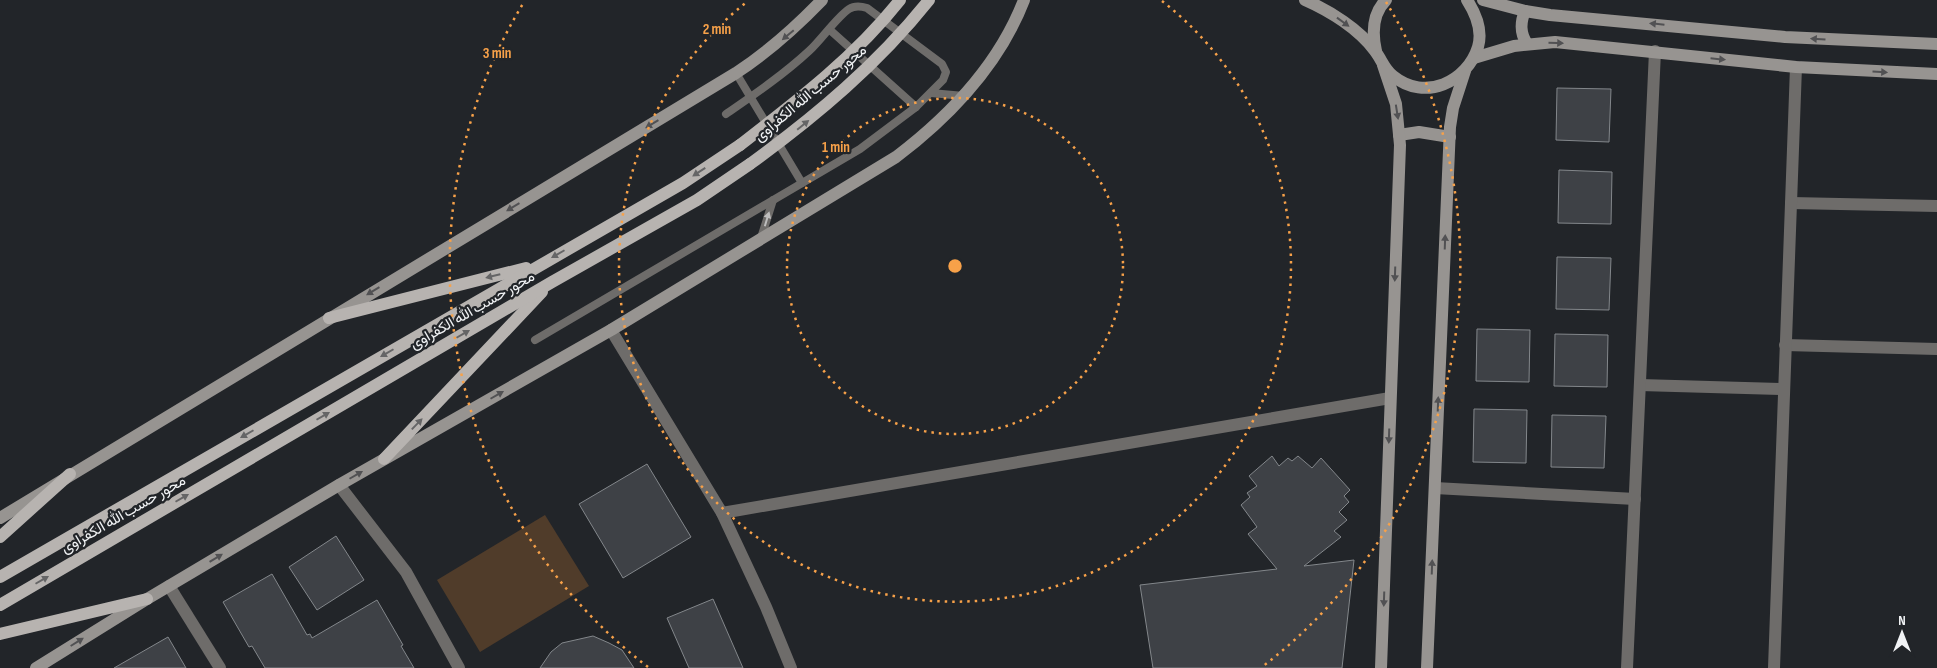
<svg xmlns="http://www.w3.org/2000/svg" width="1937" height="668" viewBox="0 0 1937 668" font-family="'Sofia Sans Condensed',Vazirmatn,sans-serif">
<rect width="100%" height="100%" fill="#222529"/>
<polygon fill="#503c2a" points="545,515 589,586 480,652 437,580"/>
<g fill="#3e4146" stroke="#83878b">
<polygon points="1557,88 1611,89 1609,142 1556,140"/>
<polygon points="1559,170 1612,172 1611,224 1558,223"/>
<polygon points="1557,257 1611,258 1609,310 1556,309"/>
<polygon points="1477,329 1530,330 1529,382 1476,381"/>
<polygon points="1555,334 1608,335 1607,387 1554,386"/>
<polygon points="1474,409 1527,410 1526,463 1473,462"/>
<polygon points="1552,415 1606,416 1604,468 1551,467"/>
<polygon points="1272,456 1279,466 1288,458 1292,461 1298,456 1312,468 1321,458 1350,490 1344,496 1349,502 1339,512 1347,520 1334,531 1341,537 1304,566 1354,560 1342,668 1153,668 1140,585 1277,569 1248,534 1257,527 1241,505 1250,497 1247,493 1257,486 1249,476"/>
<polygon points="647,464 691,537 623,578 579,504"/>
<polygon points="336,536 364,580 317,610 289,567"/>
<polygon points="272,574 307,635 310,634 312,638 377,600 403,645 401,646 414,668 265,668 252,646 249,647 223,602"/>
<polygon points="713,599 743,668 689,668 667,618"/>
<polygon points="593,636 609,643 622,650 634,668 540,668 551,652 562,643"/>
<polygon points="168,637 186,668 114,668"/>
</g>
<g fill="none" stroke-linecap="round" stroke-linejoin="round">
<g stroke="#6e6c6a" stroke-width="8">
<polyline points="830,30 916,107"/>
<polyline points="736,73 802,183"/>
<polyline points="931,93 964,96"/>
<polyline points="761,238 773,200"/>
<path d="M 535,340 L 860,149 L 916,107 L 943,80 L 946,72 L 942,64 L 867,8 C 861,6 855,5 849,9 C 837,17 821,40 809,51 C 783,75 755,94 726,114"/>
</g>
<g stroke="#6e6c6a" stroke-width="12">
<polyline points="1791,203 1937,206"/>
<polyline points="611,330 722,513 766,607 791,668"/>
<polyline points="1785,345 1937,349"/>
<polyline points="1640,385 1784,389"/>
<polyline points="339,485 406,572 459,668"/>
<polyline points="1435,488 1635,499"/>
<polyline points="722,513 1390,398"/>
<polyline points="169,586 220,668"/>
<polyline points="1627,668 1655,51"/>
<polyline points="1774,668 1796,67"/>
</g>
<g stroke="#979491" stroke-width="12">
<path d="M 1305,0 C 1330,11 1359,29 1375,51 C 1382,60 1384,69 1393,76 C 1425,102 1467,82 1478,47 C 1483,30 1476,14 1467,0"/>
<polyline points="1483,0 1525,11 1550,15 1785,37 1937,44"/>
<path d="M 1525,11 C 1520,23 1520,33 1527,44"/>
<path d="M 1376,51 C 1372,33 1372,14 1386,0"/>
<polyline points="1474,58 1514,46 1555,42 1796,67 1937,74"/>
<polyline points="1399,135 1419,132 1450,137"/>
<path d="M 0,518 L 736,73 C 768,52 795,28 822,0"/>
<path d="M 36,668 L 147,599 L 339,485 L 611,330 L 896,157 C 950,116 999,65 1024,0"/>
<polyline points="1381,668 1400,145 1396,104 1383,65"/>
<polyline points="1427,668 1450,127 1453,108 1465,71"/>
</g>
<g stroke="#b7b3b0" stroke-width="12">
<polyline points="329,318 526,268"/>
<polyline points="384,459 542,292"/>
<polyline points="0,537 70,474"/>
<polyline points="0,577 683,183 740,145"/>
<polyline points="0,605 552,282 697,200 750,164"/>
<polyline points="0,634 147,599"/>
</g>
<g stroke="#b7b3b0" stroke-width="12">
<path d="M 740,145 C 797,101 855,57 900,0"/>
<path d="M 750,164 C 816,116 878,64 929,0"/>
</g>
</g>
<defs><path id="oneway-solid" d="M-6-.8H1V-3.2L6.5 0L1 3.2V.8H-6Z" transform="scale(1.25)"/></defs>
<g fill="#515153">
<use href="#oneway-solid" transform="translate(1343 22) rotate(36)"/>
<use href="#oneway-solid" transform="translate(1657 24) rotate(-174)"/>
<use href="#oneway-solid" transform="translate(788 35) rotate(140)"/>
<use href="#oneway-solid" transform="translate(1818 39) rotate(-176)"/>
<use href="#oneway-solid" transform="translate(1556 43) rotate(2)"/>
<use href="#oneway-solid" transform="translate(1718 59) rotate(6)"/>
<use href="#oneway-solid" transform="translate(1880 72) rotate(3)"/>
<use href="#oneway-solid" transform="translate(1397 112) rotate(81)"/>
<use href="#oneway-solid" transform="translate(652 124) rotate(149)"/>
<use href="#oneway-solid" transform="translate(513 207) rotate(149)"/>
<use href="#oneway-solid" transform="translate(1445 242) rotate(-88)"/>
<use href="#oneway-solid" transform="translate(1395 274) rotate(92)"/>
<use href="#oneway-solid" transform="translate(373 291) rotate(149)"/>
<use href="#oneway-solid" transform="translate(497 395) rotate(-30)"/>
<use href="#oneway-solid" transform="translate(1438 404) rotate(-88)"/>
<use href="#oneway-solid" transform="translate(1389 436) rotate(92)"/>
<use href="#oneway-solid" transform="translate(356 475) rotate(-30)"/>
<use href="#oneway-solid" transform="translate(216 558) rotate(-31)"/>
<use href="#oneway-solid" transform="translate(1432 567) rotate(-88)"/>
<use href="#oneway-solid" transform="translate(1384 599) rotate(92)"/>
<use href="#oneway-solid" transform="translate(77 642) rotate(-32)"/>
</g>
<g fill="#656566">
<use href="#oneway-solid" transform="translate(803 125) rotate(-39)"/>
<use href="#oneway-solid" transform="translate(699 172) rotate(147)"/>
<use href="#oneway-solid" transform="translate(558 254) rotate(150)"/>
<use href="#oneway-solid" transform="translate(493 276) rotate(166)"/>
<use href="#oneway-solid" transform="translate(463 334) rotate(-30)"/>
<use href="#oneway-solid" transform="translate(387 353) rotate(150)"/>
<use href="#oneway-solid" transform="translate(323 416) rotate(-30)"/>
<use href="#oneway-solid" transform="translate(417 424) rotate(-46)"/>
<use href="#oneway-solid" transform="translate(247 434) rotate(150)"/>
<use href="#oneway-solid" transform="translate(182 498) rotate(-30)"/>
<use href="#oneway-solid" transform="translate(42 580) rotate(-30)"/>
</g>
<use fill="#bdbdbd" href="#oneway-solid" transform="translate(767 219) rotate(-73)"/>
<g fill="none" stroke="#f7a149" stroke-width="2.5" stroke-dasharray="2.5 5">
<circle cx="955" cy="266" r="168"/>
<path d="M1162 1A336 336 0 1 1 748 1"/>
<path d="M648 667A505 505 0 0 1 524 2M1386 2A505 505 0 0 1 1262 667"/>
</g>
<g text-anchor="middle" stroke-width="4.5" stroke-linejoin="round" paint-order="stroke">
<g font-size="15" fill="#f1f3f5" stroke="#222529">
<text transform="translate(810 93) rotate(-40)" y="5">محور حسب الله الكفراوى</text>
<text transform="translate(472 310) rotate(-30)" y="5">محور حسب الله الكفراوى</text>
<text transform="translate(123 514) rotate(-30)" y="5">محور حسب الله الكفراوى</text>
</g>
</g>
<circle cx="955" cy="266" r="8" fill="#f7a149" stroke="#222529" stroke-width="2.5"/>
<g font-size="15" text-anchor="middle" font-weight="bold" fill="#f7a149" stroke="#222529" stroke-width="4.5" stroke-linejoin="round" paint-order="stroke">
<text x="717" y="34">2 min</text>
<text x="497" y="58">3 min</text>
<text x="836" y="152">1 min</text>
</g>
<g transform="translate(1902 633)" stroke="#222529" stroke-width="4" paint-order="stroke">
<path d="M0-4L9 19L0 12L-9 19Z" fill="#f1f3f5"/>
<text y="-8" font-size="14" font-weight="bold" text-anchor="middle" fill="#f1f3f5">N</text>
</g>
</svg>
